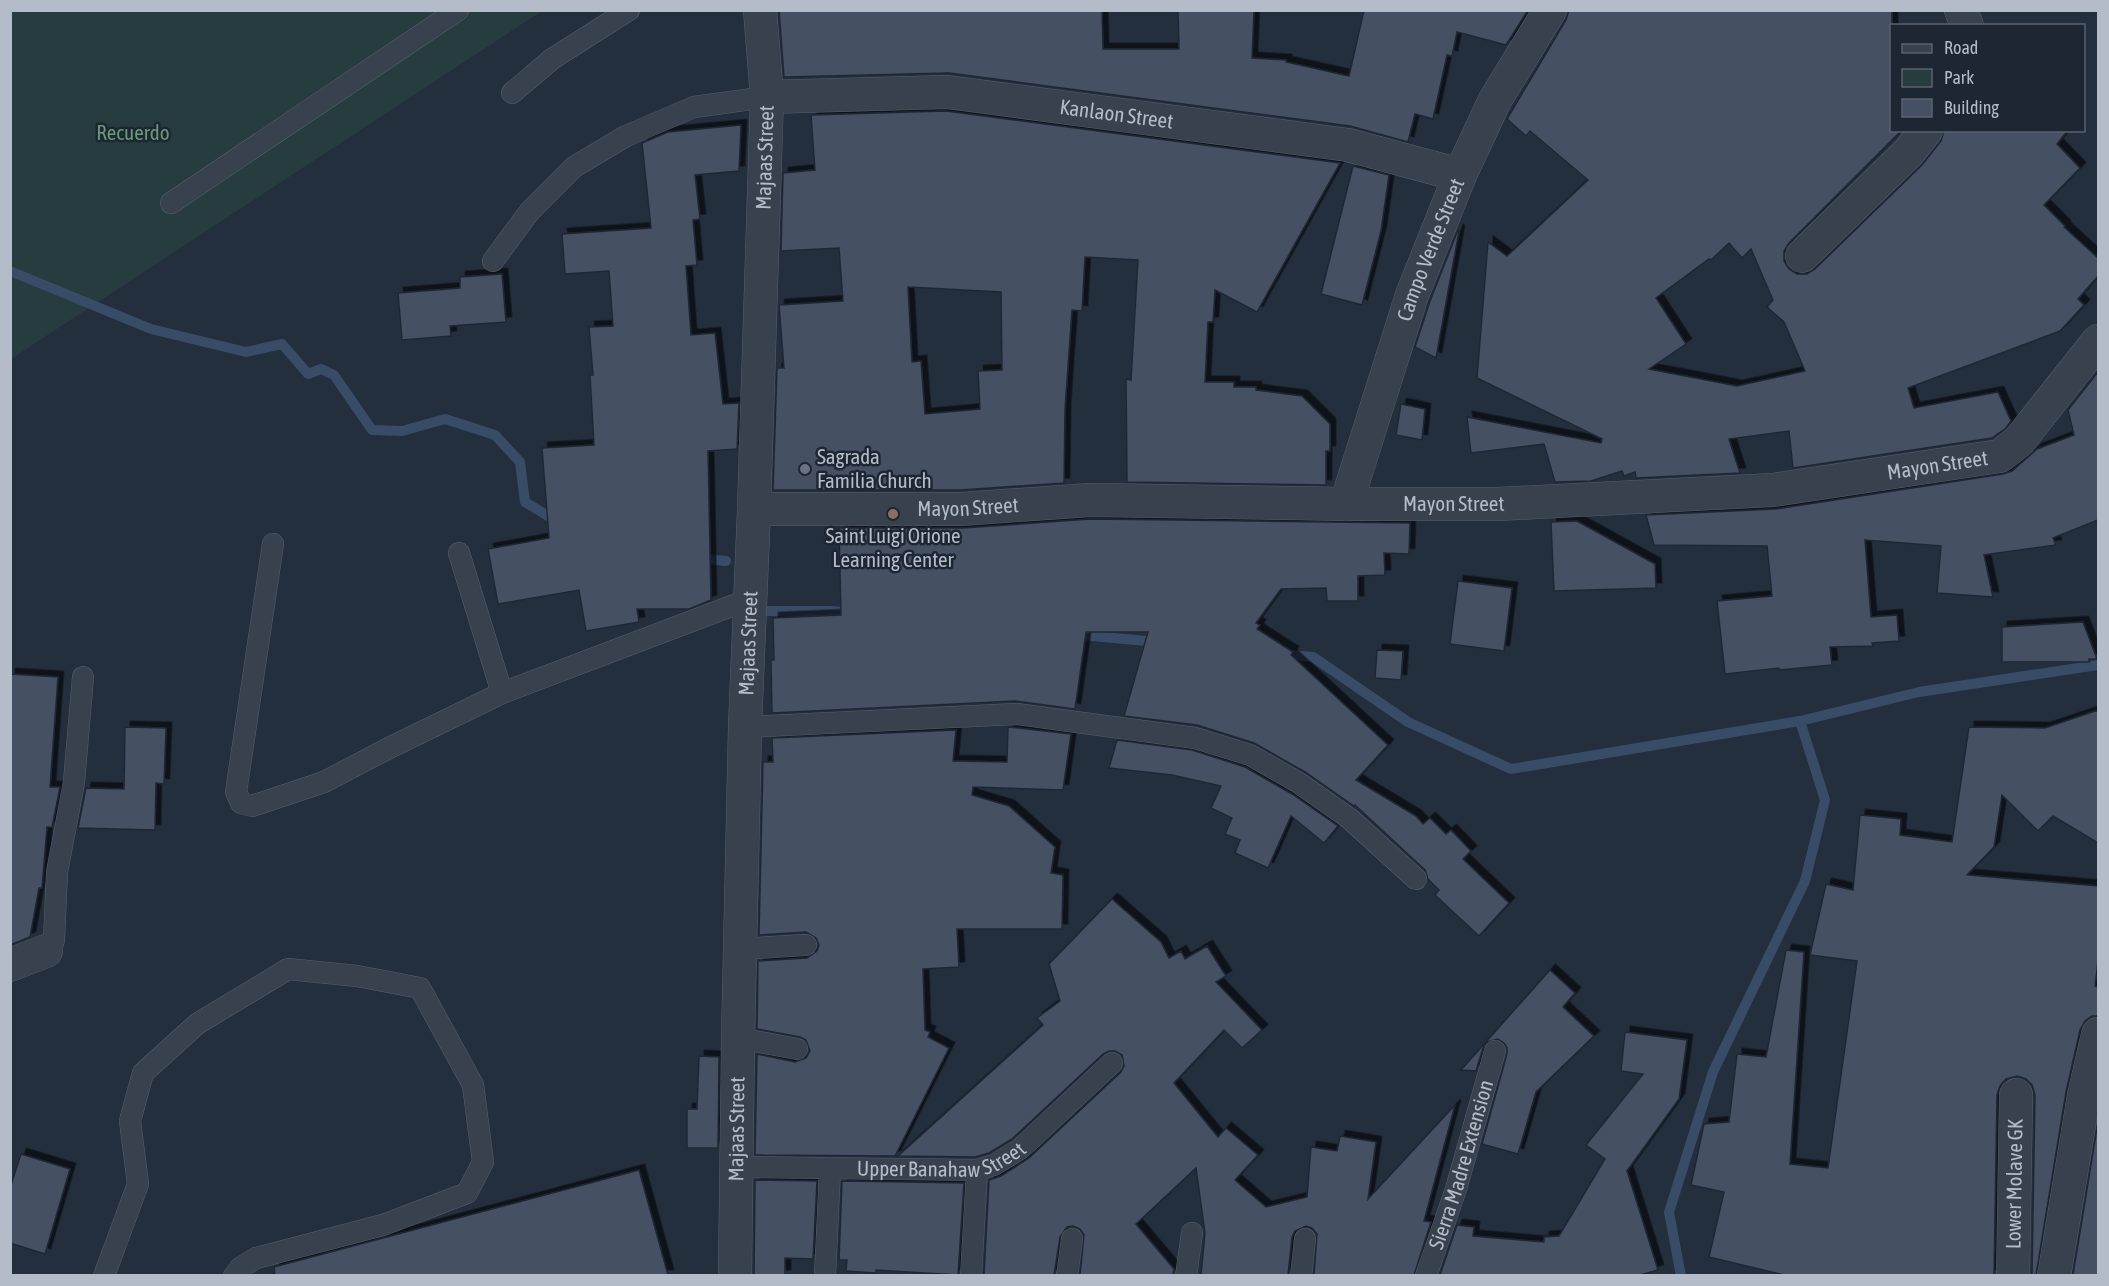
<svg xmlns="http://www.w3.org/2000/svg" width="2109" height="1286" viewBox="0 0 2109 1286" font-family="'Asap Condensed',sans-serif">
<defs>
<filter id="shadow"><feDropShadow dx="5.5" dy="-5.5" stdDeviation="0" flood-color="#0009"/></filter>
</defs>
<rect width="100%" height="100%" fill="#242f3e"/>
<polygon fill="#263c3f" points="11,11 542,11 11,359"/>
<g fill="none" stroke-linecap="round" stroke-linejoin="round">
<g stroke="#394c67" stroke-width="10">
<polyline points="10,271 151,329 246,352 282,344 308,374 321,369 334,375 372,430 402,431 445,419 495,435 520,462 525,502 558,522"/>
<polyline points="696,558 726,561"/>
<polyline points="754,611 830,611 853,613"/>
<polyline points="1071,634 1157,642"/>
<polyline points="1277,654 1313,657 1408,722 1511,769 1800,721"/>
<polyline points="1681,1276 1669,1212 1713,1072 1805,881 1825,800 1800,721 1919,692 2098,665"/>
</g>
</g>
<g fill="#455162" stroke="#1f2835" stroke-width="1.5" fill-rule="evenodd" filter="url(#shadow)">
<polygon points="779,10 1102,10 1103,49 1179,49 1178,10 1254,10 1252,58 1286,60 1286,62 1349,76 1364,10 1528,10 1506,45 1457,32 1452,56 1447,55 1433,119 1415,114 1408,142 1350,126 949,73 784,77"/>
<path d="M 1569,10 L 1892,10 L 1892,130 L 1902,130 L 1789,243 L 1784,251 L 1784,261 L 1789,269 L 1797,274 L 1807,274 L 1815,269 L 1922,165 L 1941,141 L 1944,130 L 2068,130 L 2057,144 L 2080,168 L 2044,205 L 2065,226 L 2064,227 L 2098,258 L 2098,276 L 2078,299 L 2084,305 L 2060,331 L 1908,388 L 1914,408 L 1998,392 L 2011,421 L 2006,428 L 1992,438 L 1793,468 L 1789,431 L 1729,439 L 1740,473 L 1636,478 L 1635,472 L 1624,476 L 1622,471 L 1591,481 L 1555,482 L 1544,444 L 1471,453 L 1467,417 L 1601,443 L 1602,439 L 1477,378 L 1488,242 L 1507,256 L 1588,180 L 1530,131 L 1526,136 L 1507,119 L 1566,20 ZM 1729,243 L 1742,258 L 1751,249 L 1773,300 L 1767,307 L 1784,322 L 1805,371 L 1737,386 L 1649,369 L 1686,344 L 1656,298 L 1709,259 L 1711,260 Z"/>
<path d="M 946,111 L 1340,163 L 1257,312 L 1215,290 L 1213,322 L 1208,322 L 1205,382 L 1234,382 L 1234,387 L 1256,387 L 1256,390 L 1302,396 L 1330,424 L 1330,451 L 1326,451 L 1326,485 L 1127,482 L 1126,379 L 1131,380 L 1138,260 L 1085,257 L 1082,311 L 1072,310 L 1065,409 L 1064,483 L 961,490 L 773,490 L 777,368 L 784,368 L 779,305 L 843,301 L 839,248 L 781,251 L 783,173 L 815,170 L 811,115 ZM 908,287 L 1001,292 L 1002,370 L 978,371 L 980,409 L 925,414 L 921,361 L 912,362 Z"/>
<polygon points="741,125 739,171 695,175 700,219 693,220 697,265 686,266 691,335 715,333 723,404 739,403 737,449 708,451 711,600 689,609 637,609 639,622 586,631 579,590 498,604 488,549 549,538 542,448 594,445 590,375 593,375 589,327 613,326 609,271 565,274 562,234 651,228 642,143 668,132"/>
<polygon points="1353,166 1389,175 1381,231 1362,305 1321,294"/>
<polygon points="1458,230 1459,231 1436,358 1415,347 1430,301"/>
<polygon points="502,274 506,322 450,326 451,336 402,340 398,293 460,288 460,277"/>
<polygon points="2098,372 2098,520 2053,538 2056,545 1984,555 1993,597 1937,593 1941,546 1865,540 1871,617 1897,615 1899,641 1872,643 1873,646 1830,647 1832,665 1779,670 1779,668 1725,674 1717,601 1772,596 1767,546 1654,545 1646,515 1776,509 2003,474 2012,471 2037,449 2074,435 2068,410"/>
<polygon points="1401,404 1425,409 1422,440 1396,435"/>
<polygon points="1091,519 1410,523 1409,554 1384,553 1385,575 1358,576 1358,601 1327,601 1326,588 1281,589 1256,623 1260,625 1257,629 1293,652 1291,655 1388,745 1356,780 1416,816 1423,824 1430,818 1446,834 1451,830 1471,851 1463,859 1509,903 1479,936 1435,895 1439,890 1428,879 1425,870 1355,805 1354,806 1305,772 1254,743 1197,725 1124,716 1148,632 1086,632 1075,709 1015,701 772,713 771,660 774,660 773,618 841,615 839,528 963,528"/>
<polygon points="1577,521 1655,564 1656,588 1554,591 1551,522"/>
<polygon points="1458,581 1512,588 1504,651 1450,644"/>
<polygon points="2083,622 2097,659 2089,659 2089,662 2002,662 2002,627"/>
<polygon points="1377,650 1403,651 1401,680 1375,678"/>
<polygon points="10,674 58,677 50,787 60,787 52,827 47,827 42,888 39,888 30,937 10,945"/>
<polygon points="2098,710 2098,843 2053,816 2038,831 2002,795 1994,847 1967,875 2098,886 2098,961 2095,986 2098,987 2098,1016 2092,1016 2085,1021 2080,1030 2066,1092 2036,1275 2032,1275 2035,1095 2032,1085 2026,1079 2017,1076 2006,1079 2000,1086 1997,1095 1994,1275 1784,1275 1709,1257 1724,1192 1691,1185 1704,1124 1729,1122 1737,1054 1766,1057 1786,950 1804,952 1790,1164 1828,1168 1857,961 1810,955 1826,884 1853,890 1860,815 1901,819 1900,835 1952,842 1969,727 2045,728"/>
<polygon points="125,727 166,728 164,784 156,783 155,830 78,828 86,788 124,789"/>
<polygon points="1008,727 1071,734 1063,790 973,787 972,795 1009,806 1055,847 1051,873 1063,875 1062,929 957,929 959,967 923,969 925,1030 930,1032 928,1037 949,1048 895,1156 755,1155 757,1054 795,1062 806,1058 810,1051 806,1040 800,1037 757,1029 758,961 807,958 817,951 819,945 816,938 806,932 759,935 763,762 773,762 772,738 956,730 953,761 1007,762"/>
<polygon points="1117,740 1192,750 1245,767 1292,794 1338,826 1324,843 1291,816 1268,868 1235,853 1240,840 1225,834 1232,818 1211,808 1221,786 1172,775 1109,768"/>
<polygon points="1112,899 1161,942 1169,958 1181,951 1185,959 1207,946 1226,976 1216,982 1262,1030 1242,1048 1224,1030 1174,1083 1218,1137 1226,1128 1258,1155 1235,1180 1266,1207 1307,1197 1311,1147 1337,1151 1340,1136 1376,1142 1368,1199 1455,1105 1424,1221 1431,1222 1414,1275 1314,1275 1317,1234 1312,1228 1306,1226 1295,1231 1292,1237 1288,1275 1201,1275 1205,1233 1196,1168 1136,1224 1174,1269 1173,1275 1080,1275 1084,1235 1080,1229 1073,1226 1067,1227 1060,1237 1054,1275 984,1275 989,1180 1001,1176 1029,1158 1121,1072 1124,1066 1122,1055 1115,1051 1109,1051 1103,1054 1012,1139 989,1153 975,1157 898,1156 1043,1025 1037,1018 1060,1001 1049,964"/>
<polygon points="1550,970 1575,993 1563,1007 1594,1036 1536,1092 1518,1154 1482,1144 1507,1054 1507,1048 1504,1043 1498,1039 1487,1042 1483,1048 1476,1071 1461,1070"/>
<polygon points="1625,1032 1687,1040 1679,1099 1627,1171 1658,1270 1640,1275 1440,1275 1457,1225 1474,1227 1473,1236 1544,1242 1544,1237 1559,1236 1605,1159 1586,1145 1643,1074 1621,1071"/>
<polygon points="699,1056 719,1057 718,1148 687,1148 687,1109 697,1109"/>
<polygon points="2098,1122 2098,1275 2073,1275"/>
<polygon points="21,1154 70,1169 45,1254 10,1243 10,1188"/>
<polygon points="639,1170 668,1275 275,1275 274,1267"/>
<polygon points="755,1180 817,1181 813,1259 785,1258 785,1275 754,1275"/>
<polygon points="842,1181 964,1183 958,1275 876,1270 876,1273 846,1271 847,1260 839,1260"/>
</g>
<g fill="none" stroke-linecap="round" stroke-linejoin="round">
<defs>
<g id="service">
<polyline points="512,93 552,59 629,10"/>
<polyline points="171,203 458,10"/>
<polyline points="493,261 530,211 574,167 626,136 694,107 767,97"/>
<polyline points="273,544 236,792 241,803 252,806 324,782 389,748 502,693 750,599"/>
<polyline points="459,553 502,693"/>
<polyline points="745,727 1016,714 1195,738 1250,755 1299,783 1350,819 1416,879"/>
<polyline points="739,949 806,945"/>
<polyline points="46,951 52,946 54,940 57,872 74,782 83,677"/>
<polyline points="738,1038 797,1049"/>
<path id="s1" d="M 735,1167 L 977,1170 L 994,1165 L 1020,1149 L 1112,1063"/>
<polyline points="104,1276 138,1184 130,1121 143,1073 197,1024 288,969 357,976 420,988 473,1085 483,1162 467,1193 383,1225 256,1258 240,1268 234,1276"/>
<polyline points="825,1276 830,1168"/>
<polyline points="971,1276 977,1170"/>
<polyline points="1067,1276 1072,1239"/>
<polyline points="1186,1276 1192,1233"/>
<polyline points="1301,1276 1305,1239"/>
<path id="s2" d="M 1426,1276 L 1456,1189 L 1495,1051"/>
</g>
<g id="minor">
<polyline points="1961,10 1967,26"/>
<path id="s3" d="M 767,97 L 947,92 L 1348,145 L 1460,175"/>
<polyline points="1802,256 1909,152 1926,130"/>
<path id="s4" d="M 1346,504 L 1412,295 L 1460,175 L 1495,100 L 1550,10"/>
<path id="s5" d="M 754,509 L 962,509 L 1090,500 L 1346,504 L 1498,504 L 1773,490 L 2000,456 L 2019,441 L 2098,341"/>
<polyline points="10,965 46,951"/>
<path id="s6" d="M 735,1276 L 738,1038 L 745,727 L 754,509 L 767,97 L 760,10"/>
<path id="s7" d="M 2013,1276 L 2016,1095"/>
<polyline points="2054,1276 2084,1095 2098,1034"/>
</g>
</defs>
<use href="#service" stroke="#565f6c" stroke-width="22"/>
<use href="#minor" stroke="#565f6c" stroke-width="34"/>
<use href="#service" stroke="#38414e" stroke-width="21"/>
<use href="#minor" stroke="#38414e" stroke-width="33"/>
</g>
<circle fill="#6b7280" stroke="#1d2633" stroke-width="2" cx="805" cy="469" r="6"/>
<circle fill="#8d6e63" stroke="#1d2633" stroke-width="2" cx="893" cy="514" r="6"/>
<g text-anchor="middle" stroke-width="5" stroke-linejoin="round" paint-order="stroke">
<g font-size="21" fill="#b4bcc9" stroke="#1d2633">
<text dy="7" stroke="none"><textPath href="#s3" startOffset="351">Kanlaon Street</textPath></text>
<text dy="7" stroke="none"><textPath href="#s6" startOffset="1119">Majaas Street</textPath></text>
<text dy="7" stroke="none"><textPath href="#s4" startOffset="268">Campo Verde Street</textPath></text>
<text dy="7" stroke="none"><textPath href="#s5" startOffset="1186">Mayon Street</textPath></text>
<text dy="7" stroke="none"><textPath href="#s5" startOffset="700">Mayon Street</textPath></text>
<text dy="7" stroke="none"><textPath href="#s5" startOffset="214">Mayon Street</textPath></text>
<text dy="7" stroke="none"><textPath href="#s6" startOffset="633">Majaas Street</textPath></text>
<text dy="7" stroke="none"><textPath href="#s6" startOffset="147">Majaas Street</textPath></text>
<text dy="7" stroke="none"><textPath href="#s1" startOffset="208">Upper Banahaw Street</textPath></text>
<text dy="7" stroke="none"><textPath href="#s2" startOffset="117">Sierra Madre Extension</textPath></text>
<text dy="7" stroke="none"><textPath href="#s7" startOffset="92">Lower Molave GK</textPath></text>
</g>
<g font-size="21" fill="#6b9a76" stroke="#1d2633">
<text x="133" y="140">Recuerdo</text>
</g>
<g font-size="21" fill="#b4bcc9" stroke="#1d2633" text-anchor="start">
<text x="817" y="464">Sagrada<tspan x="817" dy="24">Familia Church</tspan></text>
<text x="893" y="543" text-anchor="middle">Saint Luigi Orione<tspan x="893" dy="24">Learning Center</tspan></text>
</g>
</g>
<rect width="2109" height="1286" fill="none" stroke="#b4bcc9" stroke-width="24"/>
<rect x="1890" y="24" width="195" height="108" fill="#1d2633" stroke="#59626f" stroke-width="1.5"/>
<rect x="1902" y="44" width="30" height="9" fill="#38414e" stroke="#59626f" stroke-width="1.5"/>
<text x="1944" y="54" font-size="18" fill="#b4bcc9">Road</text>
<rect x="1902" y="69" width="30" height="18" fill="#263c3f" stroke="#59626f" stroke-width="1.5"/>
<text x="1944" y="84" font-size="18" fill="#b4bcc9">Park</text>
<rect x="1902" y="99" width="30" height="18" fill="#455162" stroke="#59626f" stroke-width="1.5"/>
<text x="1944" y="114" font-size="18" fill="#b4bcc9">Building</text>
</svg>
